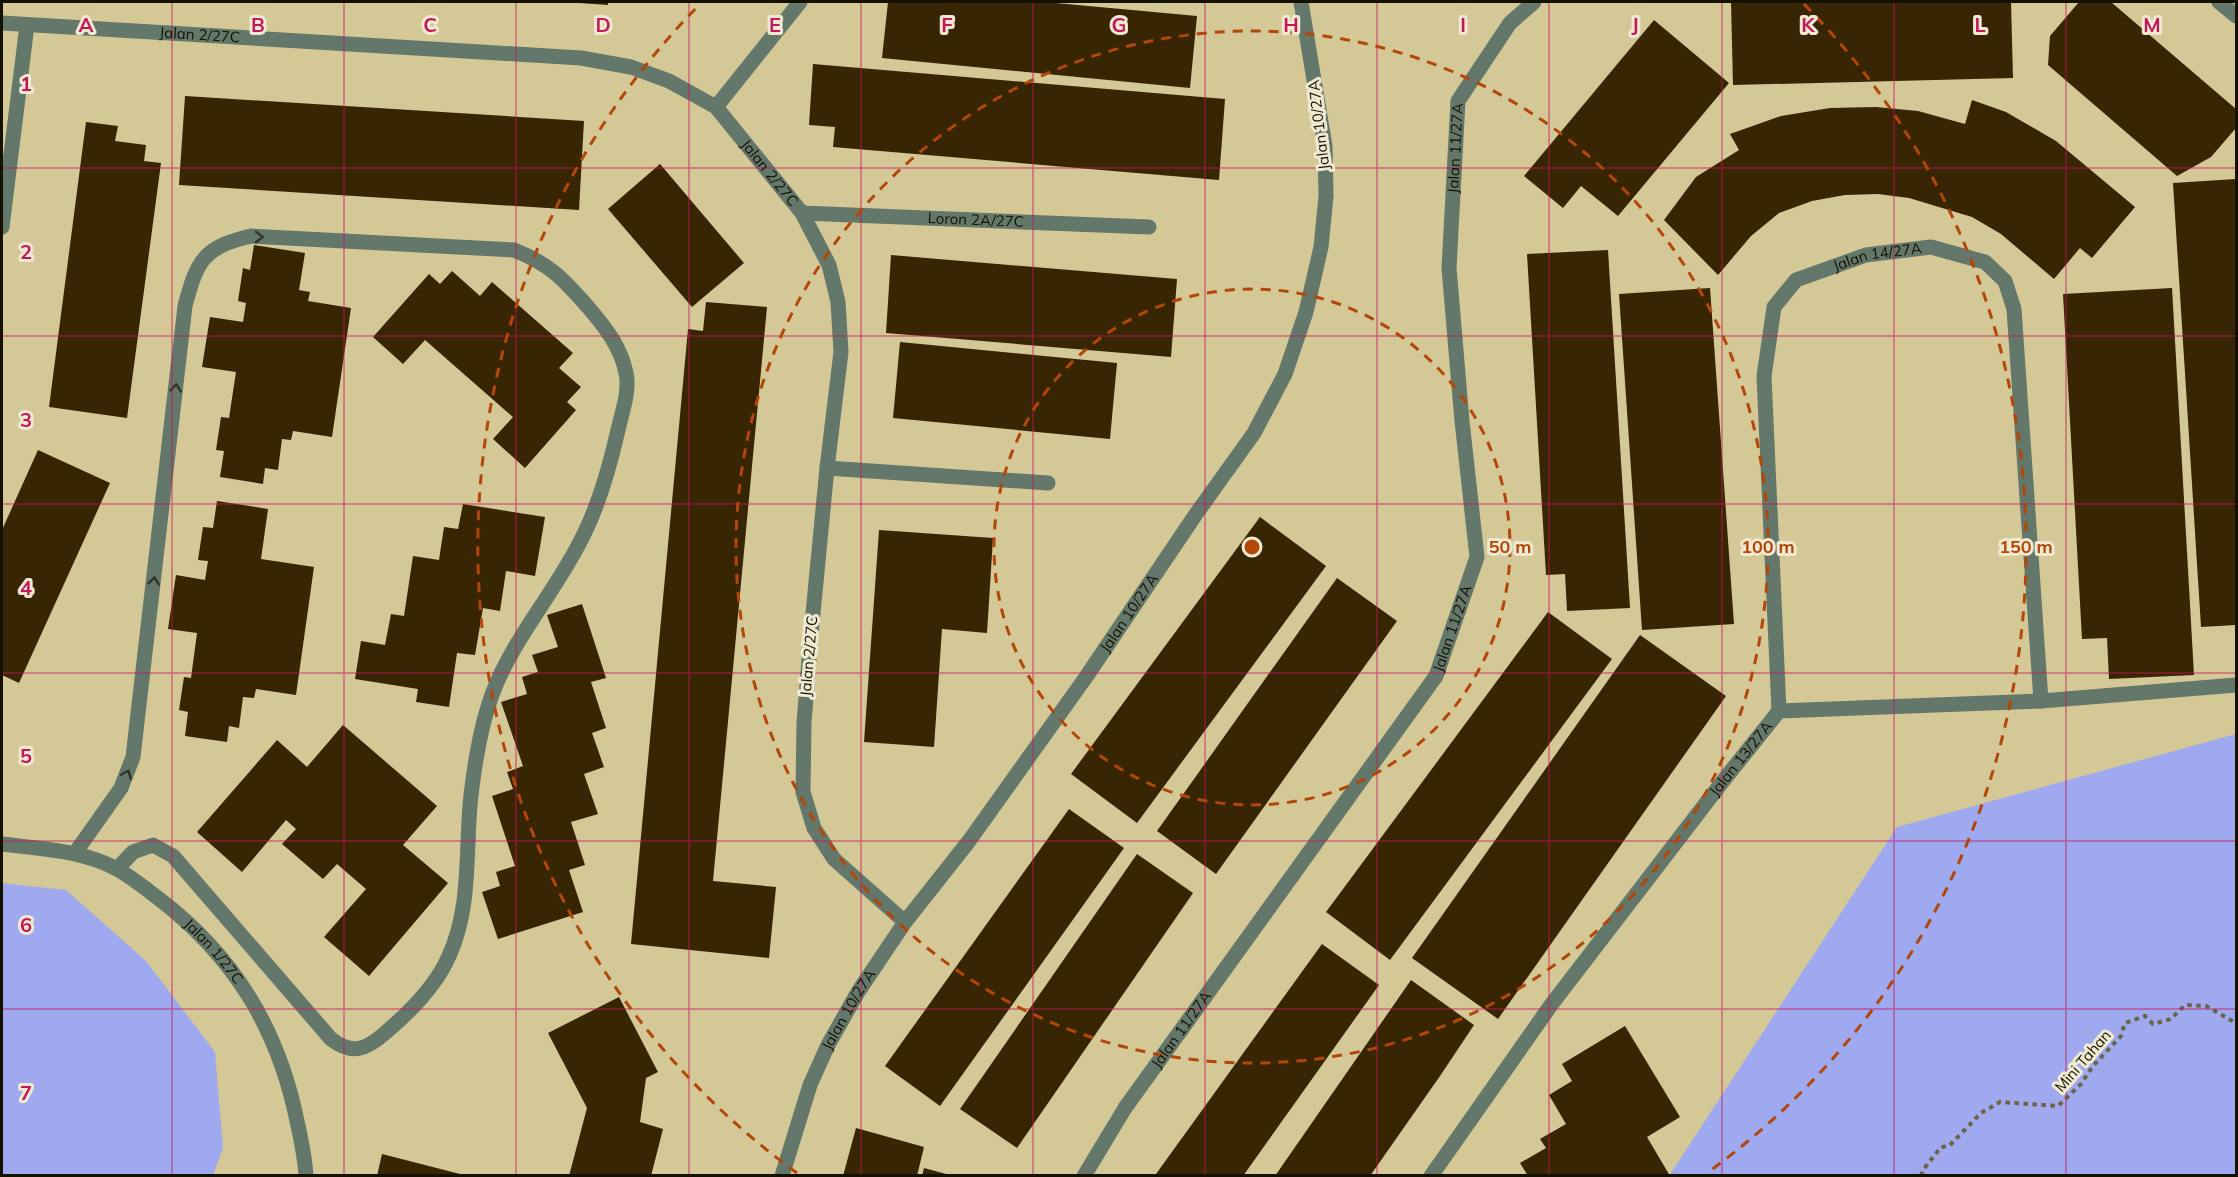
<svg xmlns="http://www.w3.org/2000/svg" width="2238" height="1177" viewBox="0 0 2238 1177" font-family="Mulish,sans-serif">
<rect width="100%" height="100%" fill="#d4c896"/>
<g fill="#9fa9f0">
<polygon points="2236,734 2236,1175 1669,1176 1897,827"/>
<polygon points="2,883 66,890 146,961 215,1052 223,1148 213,1175 2,1175"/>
</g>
<g fill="#382504">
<polygon points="579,2 608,2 608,5 579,3"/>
<polygon points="888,2 1045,2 1197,16 1190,88 882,58"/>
<polygon points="1731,2 2011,2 2013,78 1733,85"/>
<polygon points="2079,2 2111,2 2236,109 2236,128 2211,157 2177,176 2048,65 2050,36"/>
<polygon points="1654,20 1729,83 1618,216 1581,186 1563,208 1524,176"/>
<polygon points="813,64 1225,99 1219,180 833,147 835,127 809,125"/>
<polygon points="185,96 584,121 579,210 179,185"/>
<polygon points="1972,100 2006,112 2056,141 2135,207 2092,258 2080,248 2054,279 2001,234 1972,217 1909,198 1878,194 1845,195 1812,201 1779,213 1751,236 1718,275 1664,220 1696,177 1739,150 1730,134 1781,116 1830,108 1876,107 1918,111 1965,124"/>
<polygon points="86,122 118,126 115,141 146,145 144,161 161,163 127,418 49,407"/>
<polygon points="660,164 744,263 692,307 608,209"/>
<polygon points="2236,179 2236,625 2201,627 2173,183"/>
<polygon points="254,245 305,253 299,290 310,292 308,301 351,308 332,437 293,431 291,440 282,439 278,470 265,468 263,484 220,477 224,451 216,450 221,417 229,418 236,372 202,367 210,317 243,322 246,303 238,301 243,268 250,270"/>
<polygon points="1608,250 1630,608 1567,611 1565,574 1546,575 1527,254"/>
<polygon points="891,255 1177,279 1171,357 886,333"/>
<polygon points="452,271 480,296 492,282 573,353 559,368 581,387 567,402 576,410 525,468 493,439 513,417 425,340 403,364 373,337 429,274 440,284"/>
<polygon points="1710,288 1734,624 1642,630 1619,294"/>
<polygon points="2172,288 2194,675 2109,679 2107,638 2082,639 2063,294"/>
<polygon points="706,302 767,307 713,881 776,887 769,958 631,944 688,329 703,331"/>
<polygon points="900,342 1117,363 1110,439 893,418"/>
<polygon points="38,450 110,483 19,683 2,675 2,530"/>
<polygon points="217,501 268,509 261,559 314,567 296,695 256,689 254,698 243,697 239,728 229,726 227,742 185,736 188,712 179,710 184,677 191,678 197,633 168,629 176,575 205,580 208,561 198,560 203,527 213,528"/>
<polygon points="463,504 545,517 535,576 506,571 500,611 483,608 475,655 457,653 449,707 416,702 418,689 355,679 361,641 385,645 391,614 404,616 413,556 439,560 444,527 458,529"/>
<polygon points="1260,517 1326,566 1137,823 1071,774"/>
<polygon points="879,530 993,538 987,633 942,629 934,747 864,742"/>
<polygon points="1337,578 1397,621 1216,874 1157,831"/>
<polygon points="582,604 606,678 591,682 606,728 592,733 604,767 584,774 598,814 571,822 585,865 569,870 583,912 498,939 482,892 500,886 496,872 515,866 492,796 513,789 507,772 523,766 501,702 527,694 522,677 538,672 532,655 558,647 547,615"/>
<polygon points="1548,612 1612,659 1390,960 1326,912"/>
<polygon points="1640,635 1726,696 1498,1019 1412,958"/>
<polygon points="343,725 437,806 403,845 448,883 369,976 324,937 366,889 337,864 323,879 282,844 296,829 286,820 242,872 197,832 277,740 307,767"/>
<polygon points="1069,809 1124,848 940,1106 885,1066"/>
<polygon points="1137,854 1193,893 1017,1148 960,1109"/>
<polygon points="1322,944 1379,985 1243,1176 1159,1176 1156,1174"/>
<polygon points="1411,980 1474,1025 1440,1076 1370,1176 1275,1176"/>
<polygon points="619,997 658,1072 646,1078 640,1122 663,1129 651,1176 569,1176 587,1108 548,1033"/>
<polygon points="1625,1026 1680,1117 1647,1137 1670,1176 1528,1176 1520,1163 1546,1148 1540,1139 1566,1124 1549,1095 1572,1081 1562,1064"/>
<polygon points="856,1128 924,1147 917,1176 843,1176"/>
<polygon points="382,1154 464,1175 464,1176 377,1176"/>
<polygon points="924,1168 950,1175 950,1176 922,1176"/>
</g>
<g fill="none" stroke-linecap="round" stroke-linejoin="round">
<polyline stroke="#6c6445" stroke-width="4" stroke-dasharray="4.5 4.5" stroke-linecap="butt" points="1921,1176 1923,1170 1941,1147 1949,1146 1981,1113 2000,1102 2058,1106 2081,1084 2093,1066 2121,1036 2125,1023 2145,1016 2153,1024 2171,1019 2185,1005 2206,1006 2236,1023"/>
<g stroke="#63776a" stroke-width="15">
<polyline points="2219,2 2236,16"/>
<path id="s1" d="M 2,23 L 581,58 L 631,67 L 669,81 L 716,107 L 802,213 L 829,265 L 838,302 L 841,352 L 827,468 L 811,634 L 804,723 L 803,792 L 814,828 L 834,859 L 905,922"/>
<polyline points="716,107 800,2"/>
<path id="s2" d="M 802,213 L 1149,227"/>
<polyline points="2,227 27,25"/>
<polyline points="827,468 1048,483"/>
<path id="s3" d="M 1779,711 L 1764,376 L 1774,307 L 1796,280 L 1866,255 L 1931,247 L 1985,262 L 2005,281 L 2014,309 L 2041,701"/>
<path id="s4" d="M 2,844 C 41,849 81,850 117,869 C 131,877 145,888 158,898 C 234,956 278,1028 297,1121 C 301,1139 305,1157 306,1176"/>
<path d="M 75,853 L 121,788 L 133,757 L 185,306 C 197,260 204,247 251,236 L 514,250 C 550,264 563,279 588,307 C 605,327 621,347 626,373 C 630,391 622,412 618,430 C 610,465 600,502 584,534 C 558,589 515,635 493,692 C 481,724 475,761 471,795 C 465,848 472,906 449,956 C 436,986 410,1012 385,1033 C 366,1050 352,1055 331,1039 L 173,856 L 153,845 L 133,852 L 117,869"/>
<path id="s5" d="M 782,1176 L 810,1085 L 828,1045 L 858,992 L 905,922 L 969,841 L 1086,677 L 1196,514 L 1254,433 L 1285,374 L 1306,312 L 1321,247 L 1326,196 L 1325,146 L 1301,2"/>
<path id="s6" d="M 1084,1176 L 1125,1108 L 1436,676 L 1477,557 L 1462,421 L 1449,268 L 1458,101 L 1510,23 L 1534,2"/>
<path id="s7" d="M 1431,1176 L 1551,1005 L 1723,781 L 1779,711 L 2041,701 L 2236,685"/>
</g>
</g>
<defs><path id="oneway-chevron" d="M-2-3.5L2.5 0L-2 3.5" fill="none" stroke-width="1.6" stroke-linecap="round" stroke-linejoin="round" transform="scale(1.5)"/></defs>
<g stroke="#303526">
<use href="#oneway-chevron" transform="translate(259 237)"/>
<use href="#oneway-chevron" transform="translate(176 388) rotate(-84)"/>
<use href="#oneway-chevron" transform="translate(154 581) rotate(-84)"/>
<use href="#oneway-chevron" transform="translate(127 774) rotate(-67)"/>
</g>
<path fill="none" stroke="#c2185b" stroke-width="1.5" stroke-opacity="0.55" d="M 172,2 L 172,1176M 344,2 L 344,1176M 516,2 L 516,1176M 689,2 L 689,1176M 861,2 L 861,1176M 1033,2 L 1033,1176M 1205,2 L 1205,1176M 1377,2 L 1377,1176M 1549,2 L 1549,1176M 1722,2 L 1722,1176M 1894,2 L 1894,1176M 2066,2 L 2066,1176M 2,168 L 2236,168M 2,336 L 2236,336M 2,504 L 2236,504M 2,673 L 2236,673M 2,841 L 2236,841M 2,1009 L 2236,1009"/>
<g fill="none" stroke="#b34709" stroke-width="3" stroke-dasharray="10 8">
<circle cx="1252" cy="547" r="258"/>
<circle cx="1252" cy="547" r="516"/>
<path d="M797 1173A774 774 0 0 1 700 4M1804 4A774 774 0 0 1 1707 1173"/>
</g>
<g text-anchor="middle" stroke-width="6" stroke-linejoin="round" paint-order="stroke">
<g font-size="15" fill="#151101" stroke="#eee9d0">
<text dy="5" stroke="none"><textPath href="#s1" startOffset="198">Jalan 2/27C</textPath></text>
<text transform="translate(1319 125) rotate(-97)" y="5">Jalan 10/27A</text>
<text dy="5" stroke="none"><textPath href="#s6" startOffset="1148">Jalan 11/27A</textPath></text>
<text dy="5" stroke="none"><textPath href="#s1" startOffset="810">Jalan 2/27C</textPath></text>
<text dy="5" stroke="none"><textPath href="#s2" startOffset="174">Loron 2A/27C</textPath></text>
<text dy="5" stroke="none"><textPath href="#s3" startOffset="525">Jalan 14/27A</textPath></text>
<text dy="5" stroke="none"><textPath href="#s5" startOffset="666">Jalan 10/27A</textPath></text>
<text dy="5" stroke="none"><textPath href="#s6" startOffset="662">Jalan 11/27A</textPath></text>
<text transform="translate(809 656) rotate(-85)" y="5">Jalan 2/27C</text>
<text dy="5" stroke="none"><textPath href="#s7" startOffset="520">Jalan 13/27A</textPath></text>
<text dy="5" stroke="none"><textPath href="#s4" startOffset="246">Jalan 1/27C</textPath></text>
<text dy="5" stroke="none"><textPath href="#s5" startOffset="180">Jalan 10/27A</textPath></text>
<text dy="5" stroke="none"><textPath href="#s6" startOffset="176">Jalan 11/27A</textPath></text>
<text transform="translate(2083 1061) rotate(-49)" y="5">Mini Tahan</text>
</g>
</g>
<g font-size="20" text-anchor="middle" font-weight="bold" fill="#c2185b" stroke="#eee9d0" stroke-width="6" stroke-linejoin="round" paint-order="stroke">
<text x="86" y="32">A</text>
<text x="258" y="32">B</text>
<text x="430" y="32">C</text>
<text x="603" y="32">D</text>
<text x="775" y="32">E</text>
<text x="947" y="32">F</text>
<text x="1119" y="32">G</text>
<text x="1291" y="32">H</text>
<text x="1463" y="32">I</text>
<text x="1635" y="32">J</text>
<text x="1808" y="32">K</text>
<text x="1980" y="32">L</text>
<text x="2152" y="32">M</text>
<text x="26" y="91">1</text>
<text x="26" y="259">2</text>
<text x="26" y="427">3</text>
<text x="26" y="595">4</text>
<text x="26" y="763">5</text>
<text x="26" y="932">6</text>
<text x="26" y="1100">7</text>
</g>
<circle cx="1252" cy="547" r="9" fill="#b34709" stroke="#eee9d0" stroke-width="3"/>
<g font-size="18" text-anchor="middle" font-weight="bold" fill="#b34709" stroke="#eee9d0" stroke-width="6" stroke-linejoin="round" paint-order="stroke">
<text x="1510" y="553">50 m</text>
<text x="1768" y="553">100 m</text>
<text x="2026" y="553">150 m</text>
</g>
<rect width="2238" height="1177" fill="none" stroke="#151101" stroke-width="6"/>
</svg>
